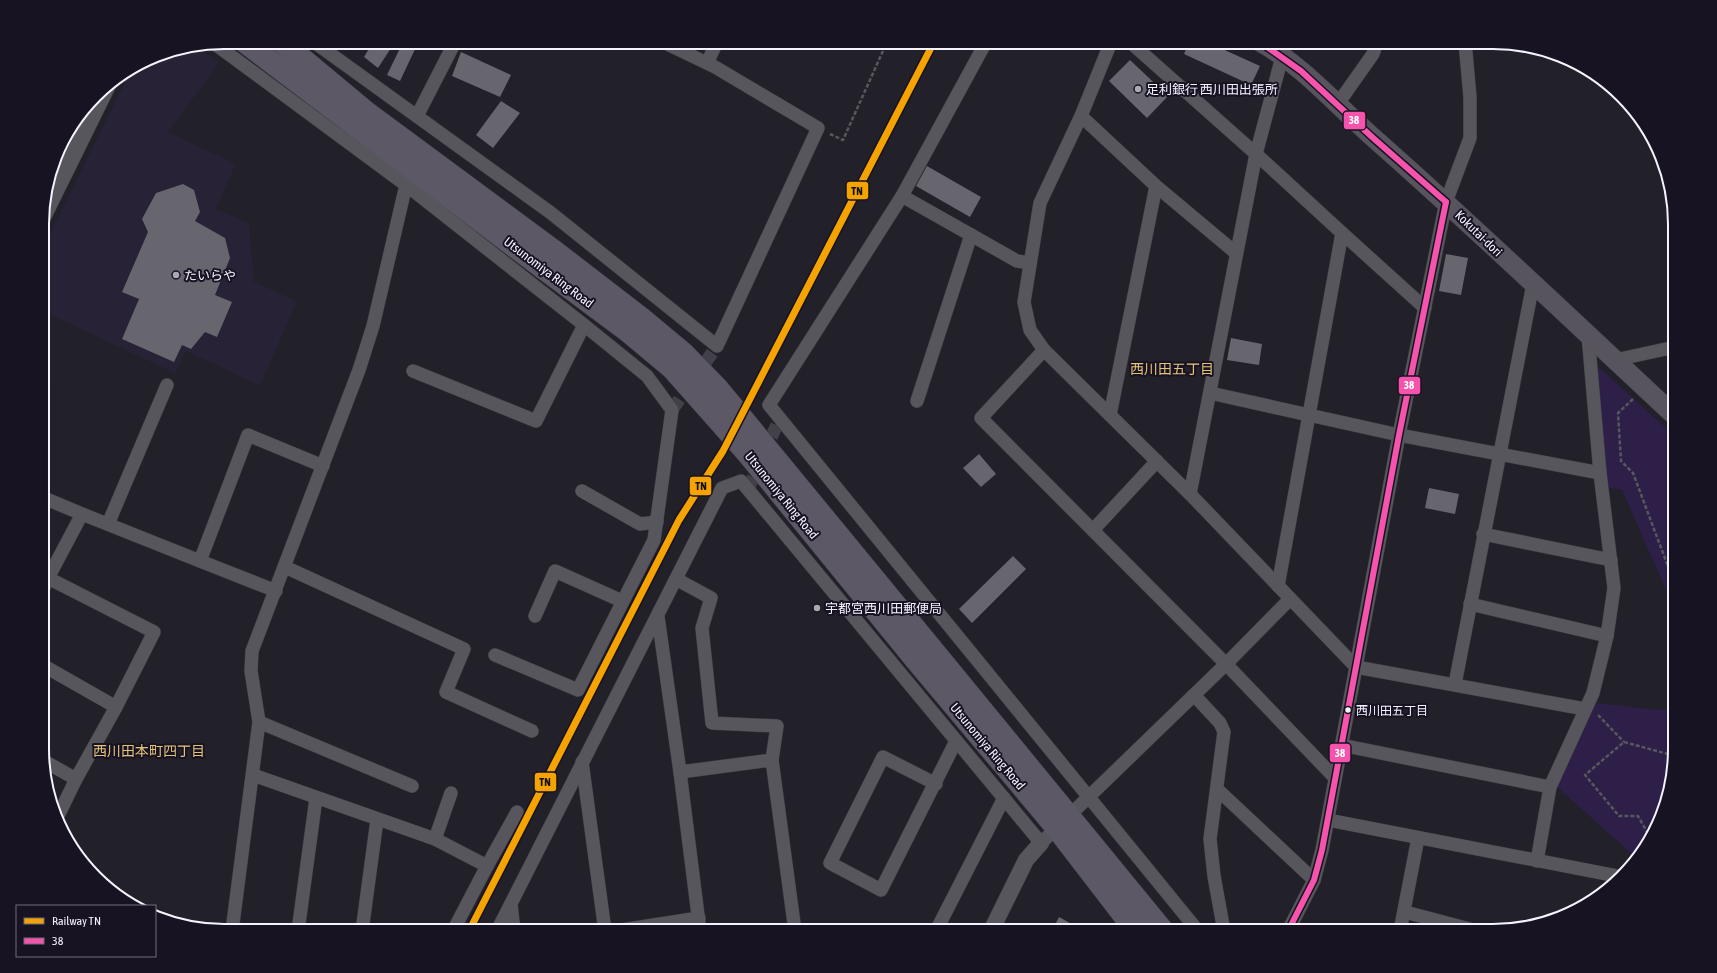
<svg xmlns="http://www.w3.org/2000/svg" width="1717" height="973" viewBox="0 0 1717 973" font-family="'Asap Condensed','Noto Sans JP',sans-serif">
<rect width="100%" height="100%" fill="#222029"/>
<polygon fill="#282237" points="198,47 219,63 168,132 236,164 216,209 249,223 254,282 297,301 260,386 186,351 175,373 44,312 44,246 131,70 155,56"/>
<g fill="#2d1f47">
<polygon points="1594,363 1675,436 1675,601 1667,592 1622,490 1604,487"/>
<polygon points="1596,703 1659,710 1675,707 1675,761 1651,840 1635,857 1556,786"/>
</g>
<g fill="#67656d">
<polygon points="373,42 390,42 393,45 378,68 364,57"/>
<polygon points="403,42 417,45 400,81 387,75"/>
<polygon points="1189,42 1207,42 1260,66 1251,85 1184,54"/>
<polygon points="461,52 511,75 500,97 452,76"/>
<polygon points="1130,60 1168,96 1147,118 1109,81"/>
<polygon points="501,101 520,113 493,148 476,135"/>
<polygon points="927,166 981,197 970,217 916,186"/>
<polygon points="183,184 194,190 200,212 195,221 225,238 230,258 215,295 232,302 217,337 205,332 191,349 182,345 174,362 122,339 139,299 122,292 148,232 142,219 156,193"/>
<polygon points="1446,254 1468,258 1461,295 1439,291"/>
<polygon points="1231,338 1262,344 1259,365 1227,360"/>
<polygon points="979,454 996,474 981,487 963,468"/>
<polygon points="1429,488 1459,494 1455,514 1425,508"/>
<polygon points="1013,556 1026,569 972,623 959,609"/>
<polygon points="1059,917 1077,927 1075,931 1052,931"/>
</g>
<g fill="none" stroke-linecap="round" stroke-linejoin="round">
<g stroke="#424049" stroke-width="13" stroke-dasharray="13 6" stroke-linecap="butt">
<polyline points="672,410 717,346"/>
<polyline points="748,489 780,418"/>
</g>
<defs>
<g id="minor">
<polyline points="314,42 551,213 717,346 818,128 715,67 663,42"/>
<polyline points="986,42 902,196 769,405 1198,931"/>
<polyline points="1111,42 1081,116 1040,203 1024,302 1030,330 1044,350 1190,494 1356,667 1585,709"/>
<polyline points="1130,42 1256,154 1342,233 1278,586"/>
<polyline points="215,44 406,185 584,325 647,376 672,410 654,540 578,690 495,655"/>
<polyline points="707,63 717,42"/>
<polyline points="1337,105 1373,54 1377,42"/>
<polyline points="417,116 455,42"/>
<polyline points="1081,116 1156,186 1110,415"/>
<polyline points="1156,186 1236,253"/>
<polyline points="902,196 1017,261 1030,263"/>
<polyline points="1342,233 1425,308"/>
<polyline points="1044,350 981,418 1226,664 1335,778"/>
<polyline points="1615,360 1675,347"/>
<polyline points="413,371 536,421 584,325"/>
<polyline points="1210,393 1399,435 1600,473"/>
<polyline points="917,401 971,235"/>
<polyline points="582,491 640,524 657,522"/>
<polyline points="1190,494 1256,154 1286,42"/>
<polyline points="44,498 82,514"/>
<polyline points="108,524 167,385"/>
<polyline points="1093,530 1157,461"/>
<polyline points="1483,534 1611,560"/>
<polyline points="200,561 276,591"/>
<polyline points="285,567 464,649 446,692 532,731"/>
<polyline points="48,578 82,514 200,561 248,435 323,466"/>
<polyline points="676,579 711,598 702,628 712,723 777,726 772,760 795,931"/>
<polyline points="44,587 48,578 154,632 116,707 76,779 44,761"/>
<polyline points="1470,604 1607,636"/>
<polyline points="535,616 555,571 622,601"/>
<polyline points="658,617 680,772 700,931"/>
<polyline points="44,666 116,707"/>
<polyline points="1455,684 1533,284"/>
<polyline points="1194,695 1220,723 1224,732 1210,839 1214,876 1224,931"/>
<polyline points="259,722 412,786"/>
<polyline points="1341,745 1550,787"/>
<polyline points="582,762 605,931"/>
<polyline points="680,772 772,760"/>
<polyline points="253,775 435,839 487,866 453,931"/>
<polyline points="936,784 883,757 830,863 881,890 956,741"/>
<polyline points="1217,789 1314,880"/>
<polyline points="59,814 76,779"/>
<polyline points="1328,820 1617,876"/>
<polyline points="435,839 451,793"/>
<polyline points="1537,861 1550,787 1593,693 1607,636 1614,588 1600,473 1588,335"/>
<polyline points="487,866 517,812"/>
<polyline points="511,904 514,931"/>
<polyline points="1405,912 1477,931"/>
<polyline points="232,931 259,722 251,671 252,651 359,370 373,326 406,185"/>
<polyline points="298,931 316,798"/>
<polyline points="362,931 377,820"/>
<polyline points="497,931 722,488 741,481 1041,843 1226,664 1290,599"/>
<polyline points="615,931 699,918"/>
<polyline points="936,931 1004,798"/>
<polyline points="1288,931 1314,880 1322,850 1399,435 1446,202 1470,138 1470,97 1465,42"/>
<polyline points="1400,931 1418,838"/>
</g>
<g id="tertiary">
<polyline points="44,215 108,85"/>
<polyline points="991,931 1026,860 1041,843"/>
</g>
<path id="secondary" d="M 1260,42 C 1305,67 1339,108 1377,141 C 1478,230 1576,324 1675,416"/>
<g id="trunk">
<polyline points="245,42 543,268"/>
<polyline points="282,42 366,112 554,251"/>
<polyline points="931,648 1163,931"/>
<polyline points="916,660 1056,827 1136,931"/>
</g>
</defs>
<use href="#minor" stroke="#3e3c44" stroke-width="14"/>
<use href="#tertiary" stroke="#3e3c44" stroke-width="17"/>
<use href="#secondary" stroke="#3e3c44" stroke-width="20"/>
<use href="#trunk" stroke="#3e3c44" stroke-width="23"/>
<g stroke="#58575d" stroke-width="2.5" stroke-dasharray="4 2" stroke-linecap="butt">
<polyline points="830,134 843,140 887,42"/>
<polyline points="1633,399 1618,413 1621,461 1633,473 1675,585"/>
<polyline points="1598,715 1624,742"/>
<polyline points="1651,839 1638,816 1619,816 1585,775 1624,742 1675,756"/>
</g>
<use href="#minor" stroke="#58565d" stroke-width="13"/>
<use href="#tertiary" stroke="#58565d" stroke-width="16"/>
<use href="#secondary" stroke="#57545d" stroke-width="19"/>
<use href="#trunk" stroke="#5d5865" stroke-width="22"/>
<defs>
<g id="trunk-bridge">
<polyline points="554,251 641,318 683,353 718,389 931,648"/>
<polyline points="543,268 629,332 672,368 749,455 916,660"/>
</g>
</defs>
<use href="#trunk-bridge" stroke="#3e3c44" stroke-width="23" stroke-linecap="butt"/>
<use href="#trunk-bridge" stroke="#5d5865" stroke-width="22"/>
<defs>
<g id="bus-1">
<polyline points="1260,42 1301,71 1372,137 1446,202"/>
<polyline points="1288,931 1314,880 1322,850 1399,435 1446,202"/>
</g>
</defs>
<use href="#bus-1" stroke="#181323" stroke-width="9"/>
<use href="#bus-1" stroke="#f653ac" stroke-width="6"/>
<defs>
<polyline id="rail-1" points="469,931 679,520 723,451 934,42"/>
</defs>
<use href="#rail-1" stroke="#181323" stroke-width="10"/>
<use href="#rail-1" stroke="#f5a300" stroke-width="7"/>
</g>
<g fill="#aba9b3" stroke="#181323" stroke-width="1.5">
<circle cx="1138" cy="89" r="4"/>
<circle cx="176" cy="275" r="4"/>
<circle cx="817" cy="608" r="4"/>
</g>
<circle fill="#f5f3fe" stroke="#181323" stroke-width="1.5" cx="1348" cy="710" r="3.5"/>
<g text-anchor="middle" stroke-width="4" stroke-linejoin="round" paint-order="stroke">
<g font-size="12" fill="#f5f3fe" stroke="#181323" text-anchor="start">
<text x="1356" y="715">西川田五丁目</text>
</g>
<g font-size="13" fill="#f5f3fe" stroke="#181323" text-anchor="start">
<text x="1146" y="94">足利銀行 西川田出張所</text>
<text x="184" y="280">たいらや</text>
<text x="825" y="613">宇都宮西川田郵便局</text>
</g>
<g font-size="13" fill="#f5f3fe" stroke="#181323">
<text transform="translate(1479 233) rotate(44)" y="5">Kokutai-dori</text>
<text transform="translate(549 272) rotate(37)" y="5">Utsunomiya Ring Road</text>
<text transform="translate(782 495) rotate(51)" y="5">Utsunomiya Ring Road</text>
<text transform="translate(988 746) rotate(50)" y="5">Utsunomiya Ring Road</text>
</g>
<g font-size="14" fill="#e3c379" stroke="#181323">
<text x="1172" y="374">西川田五丁目</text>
<text x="149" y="756">西川田本町四丁目</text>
</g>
</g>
<path d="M0 0H1717V973H0ZM224 49H1493A175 175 0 0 1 1668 224V749A175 175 0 0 1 1493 924H224A175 175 0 0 1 49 749V224A175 175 0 0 1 224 49Z" fill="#181323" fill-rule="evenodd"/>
<path fill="none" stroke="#f5f3fe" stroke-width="2" d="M224 49H1493A175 175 0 0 1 1668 224V749A175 175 0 0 1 1493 924H224A175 175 0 0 1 49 749V224A175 175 0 0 1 224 49Z"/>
<g stroke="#181323" stroke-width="1.5">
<rect x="1343" y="111" width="23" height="19" rx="4" fill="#f653ac"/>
<rect x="846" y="181" width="23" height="19" rx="4" fill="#f5a300"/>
<rect x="1398" y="376" width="23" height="19" rx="4" fill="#f653ac"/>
<rect x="689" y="476" width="23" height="20" rx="4" fill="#f5a300"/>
<rect x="1329" y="743" width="22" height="20" rx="4" fill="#f653ac"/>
<rect x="534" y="772" width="23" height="20" rx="4" fill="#f5a300"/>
</g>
<g font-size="11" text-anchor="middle" font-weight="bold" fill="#fff">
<text x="1354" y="124">38</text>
<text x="1409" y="389">38</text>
<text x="1340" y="757">38</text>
</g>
<g font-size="11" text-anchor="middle" font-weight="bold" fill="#111">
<text x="857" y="195">TN</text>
<text x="701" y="490">TN</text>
<text x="545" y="786">TN</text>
</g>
<rect x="16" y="905" width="140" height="52" fill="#181323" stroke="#706d7b"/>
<rect x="24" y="918" width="20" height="6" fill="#f5a300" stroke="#706d7b"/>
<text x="52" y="925" font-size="12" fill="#f5f3fe">Railway TN</text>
<rect x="24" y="938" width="20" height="6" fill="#f653ac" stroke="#706d7b"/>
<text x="52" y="945" font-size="12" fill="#f5f3fe">38</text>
</svg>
